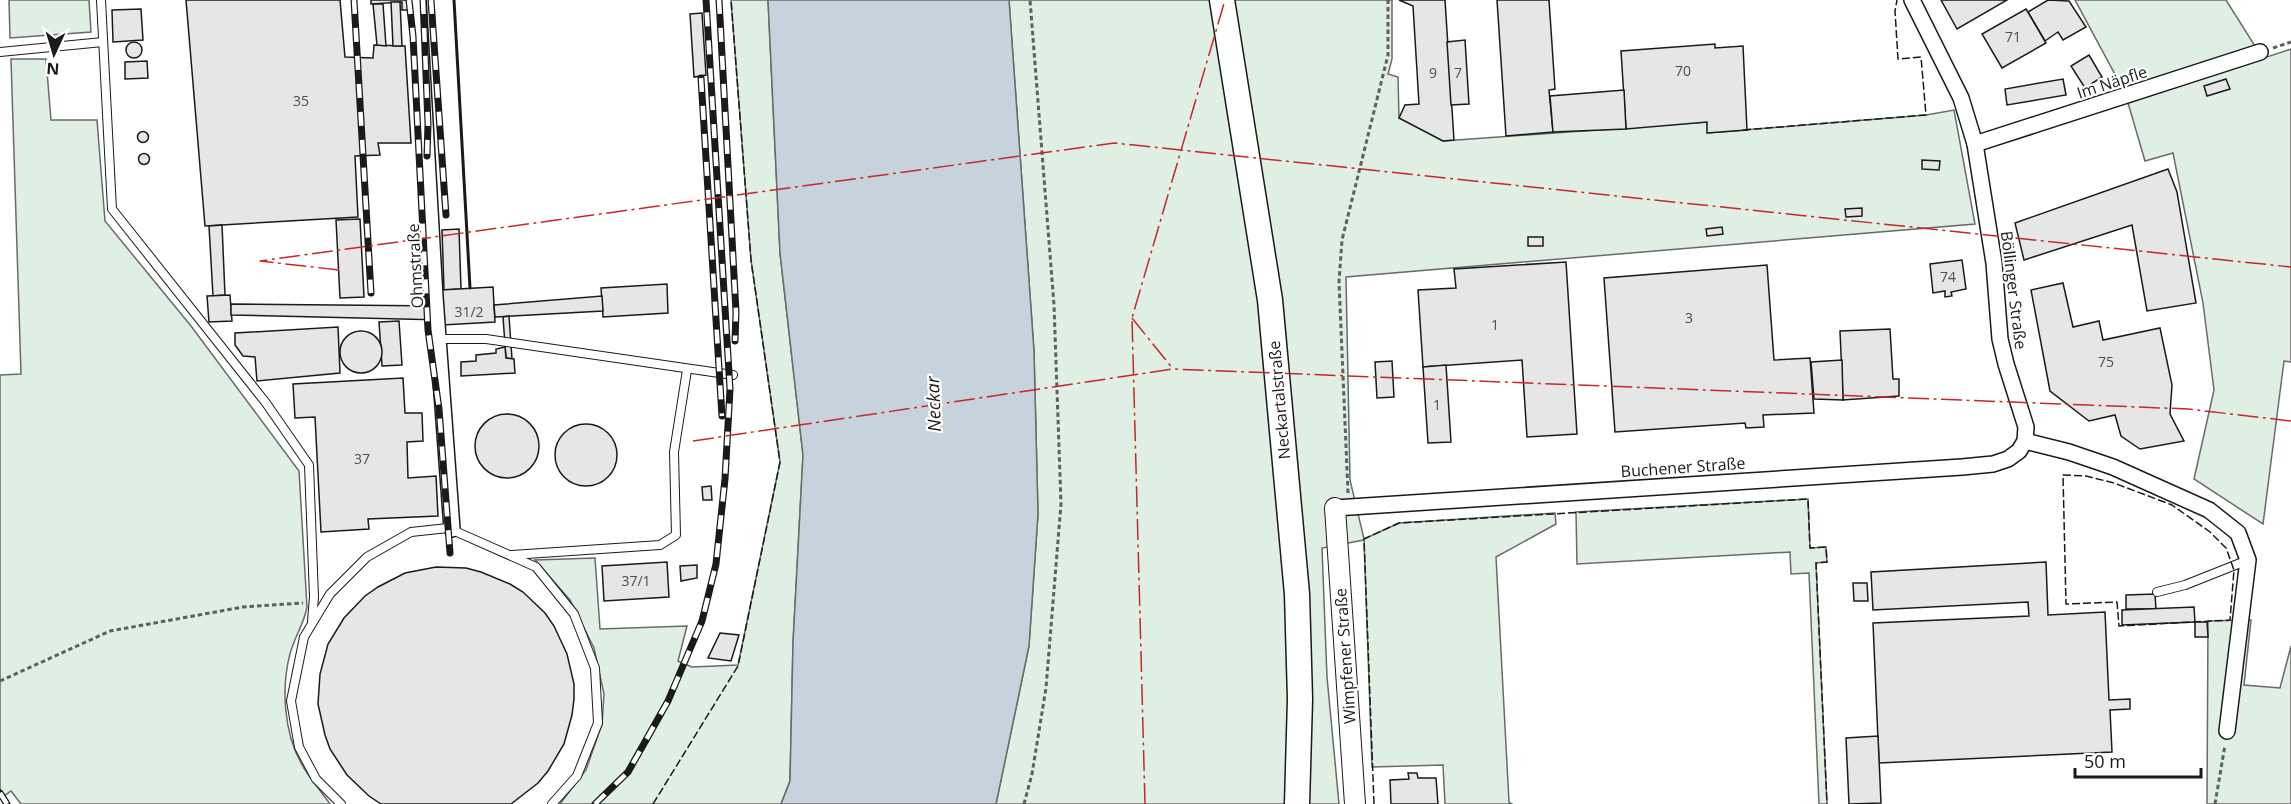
<svg xmlns="http://www.w3.org/2000/svg" width="2291" height="804" viewBox="0 0 2291 804" font-family="'Open Sans',sans-serif">
<rect width="100%" height="100%" fill="#fff"/>
<g fill="#e0efe3" stroke="#6a6a6a" stroke-width="1.5">
<polygon points="9,0 89,0 91,32 10,38"/>
<polygon points="731,0 768,0 780,253 803,455 793,643 790,781 781,804 560,804 586,770 602,724 604,694 594,648 570,600 535,560 595,558 600,629 687,626 678,661 692,667 738,665 780,462 751,260"/>
<polygon points="1009,0 1392,0 1392,59 1388,74 1398,77 1399,118 1443,141 1707,122 1708,133 1926,115 1954,110 1975,224 1346,277 1350,480 1364,539 1399,523 1555,513 1556,524 1496,557 1509,802 1512,804 1445,804 1443,765 1372,767 1364,540 1322,548 1327,677 1339,804 996,804 1029,646 1038,514 1034,351"/>
<polygon points="2075,0 2226,0 2255,46 2124,91"/>
<polygon points="2291,49 2291,362 2284,361 2263,524 2194,479 2214,390 2203,303 2173,153 2145,161 2128,103"/>
<path d="M 11,59 L 46,59 L 51,120 L 97,120 L 105,221 L 191,326 L 299,471 L 307,607 C 304,624 294,638 290,654 C 281,688 284,732 301,763 C 308,777 321,791 330,804 L 21,804 L 11,791 L 0,799 L 0,375 L 21,374 Z"/>
<polygon points="1808,499 1810,548 1826,547 1827,562 1816,563 1827,804 1819,804 1809,573 1791,574 1790,552 1577,564 1576,512"/>
<polygon points="2251,620 2244,685 2280,688 2291,646 2291,804 2207,804 2208,621"/>
</g>
<polygon fill="#c6d2dc" stroke="#6a6a6a" stroke-width="1.5" points="768,0 1009,0 1034,351 1038,514 1029,646 996,804 781,804 790,781 793,643 803,455 780,253"/>
<g fill="#e6e6e6" stroke="#1a1a1a" stroke-width="1.5">
<polygon points="186,0 340,0 345,57 373,58 374,45 405,46 411,143 378,143 380,155 355,156 358,217 205,226"/>
<polygon points="371,0 414,0 414,10 402,10 402,2 371,4"/>
<polygon points="1399,0 1445,0 1454,140 1443,141 1399,118 1405,105 1419,104 1413,6"/>
<polygon points="1497,0 1549,0 1555,89 1549,90 1553,132 1506,136"/>
<polygon points="1941,0 2007,0 1957,29"/>
<polygon points="2048,0 2069,1 2086,27 2063,40 2058,32 2045,41 2028,12"/>
<polygon points="391,2 400,2 402,46 393,46"/>
<polygon points="373,4 383,4 386,46 377,45"/>
<polygon points="141,9 143,40 113,42 112,10"/>
<polygon points="2026,9 2046,43 2002,68 1982,34"/>
<polygon points="702,13 706,75 694,77 690,14"/>
<polygon points="1465,40 1469,104 1451,105 1447,42"/>
<circle cx="134" cy="50" r="8"/>
<polygon points="1715,44 1715,48 1743,46 1747,130 1707,133 1707,122 1626,129 1621,51"/>
<polygon points="2089,55 2102,77 2085,88 2071,66"/>
<polygon points="147,61 148,78 125,79 125,62"/>
<polygon points="2063,79 2066,95 2007,105 2005,89"/>
<polygon points="2226,79 2230,89 2207,96 2204,86"/>
<polygon points="1624,90 1626,129 1553,132 1550,96"/>
<circle cx="143" cy="137" r="5.5"/>
<circle cx="144" cy="159" r="5.5"/>
<polygon points="1922,160 1940,161 1939,170 1922,169"/>
<polygon points="2168,169 2177,192 2196,303 2147,311 2132,225 2024,260 2015,223"/>
<polygon points="1862,208 1862,216 1846,217 1845,209"/>
<polygon points="360,219 364,297 340,298 336,220"/>
<polygon points="222,225 225,295 213,296 209,226"/>
<polygon points="1722,227 1723,234 1707,236 1706,229"/>
<polygon points="459,229 461,289 444,290 442,230"/>
<rect x="1528" y="237" width="15" height="9"/>
<polygon points="1962,260 1966,289 1951,292 1952,296 1945,297 1945,291 1933,293 1930,264"/>
<polygon points="1566,262 1577,434 1527,437 1522,360 1423,367 1418,290 1456,288 1454,269"/>
<polygon points="1767,265 1774,360 1810,358 1814,413 1763,415 1764,427 1746,428 1745,423 1615,432 1604,278"/>
<polygon points="2063,283 2073,327 2099,321 2103,340 2160,328 2172,385 2170,414 2184,441 2140,449 2121,436 2115,415 2089,421 2050,391 2031,290"/>
<polygon points="667,284 668,313 603,317 601,288"/>
<polygon points="493,287 495,322 443,325 441,290"/>
<polygon points="230,295 232,321 209,322 207,296"/>
<polygon points="602,296 603,311 495,317 494,305"/>
<polygon points="231,304 442,306 443,320 231,315"/>
<polygon points="509,316 512,359 506,358 503,317"/>
<polygon points="399,321 402,365 382,366 379,322"/>
<polygon points="338,327 340,373 257,381 255,357 243,356 235,345 235,333"/>
<polygon points="1890,329 1893,379 1899,379 1899,396 1843,400 1840,331"/>
<circle cx="361" cy="352" r="21"/>
<polygon points="505,347 506,358 514,359 515,373 461,376 461,362 476,361 476,355 496,353 496,349"/>
<polygon points="1842,360 1843,400 1814,399 1811,362"/>
<polygon points="1392,361 1394,397 1377,398 1375,362"/>
<polygon points="1446,365 1451,442 1428,443 1423,367"/>
<polygon points="403,378 405,413 422,413 423,441 407,442 408,478 436,476 438,516 368,519 369,529 321,532 315,417 295,418 293,384"/>
<circle cx="507" cy="446" r="32"/>
<circle cx="586" cy="455" r="31"/>
<polygon points="711,486 712,500 703,500 702,487"/>
<polygon points="667,562 669,597 604,601 602,566"/>
<polygon points="2046,562 2048,615 2105,612 2109,700 2130,699 2130,709 2110,710 2112,752 1879,763 1873,623 2029,616 2028,602 1873,610 1871,572"/>
<polygon points="697,565 697,578 681,581 680,566"/>
<polygon points="436,567 466,568 481,572 510,584 523,592 545,613 554,626 567,654 574,684 574,699 572,715 564,744 548,771 538,783 511,804 381,804 369,796 347,775 330,749 325,735 318,704 320,674 328,644 344,618 365,596 378,587 405,573"/>
<polygon points="1853,583 1867,583 1868,601 1854,601"/>
<polygon points="2155,594 2156,609 2126,609 2126,595"/>
<polygon points="2194,607 2195,622 2122,625 2122,610"/>
<polygon points="2195,622 2207,622 2208,637 2195,637"/>
<polygon points="720,633 739,635 731,661 708,658"/>
<polygon points="1878,736 1881,803 1849,804 1846,738"/>
<polygon points="1408,773 1417,773 1418,778 1436,778 1438,804 1391,804 1390,780 1409,779"/>
</g>
<g fill="none" stroke-linecap="round" stroke-linejoin="round">
<defs>
<g id="service">
<polyline points="101,0 112,209 266,403 309,465 314,597 312,621"/>
<polyline points="0,52 103,42"/>
<polyline points="438,339 486,339 733,375"/>
<polyline points="512,555 660,545 676,535 674,452 687,370"/>
<polyline points="2157,592 2185,585 2248,560"/>
<polyline points="341,804 316,779 299,747 291,701 304,637 330,594 367,557 411,532 448,528 536,567 574,614 595,668 598,723 577,776 552,804"/>
</g>
<g id="minor">
<polyline points="418,0 435,297 452,529"/>
<polyline points="1975,144 2260,52"/>
<polyline points="2025,441 2069,452 2113,467 2209,510 2238,533 2248,560 2227,731"/>
<polyline points="1335,508 1962,467 1993,464 2008,459 2019,451 2025,441 2026,427 2006,364 2000,339 1994,263 1975,144 1961,98 1912,0"/>
</g>
<polyline id="tertiary" points="1335,508 1355,804"/>
<polyline id="primary" points="1222,0 1270,300 1297,594 1300,699 1297,804"/>
</defs>
<use href="#service" stroke="#1a1a1a" stroke-width="10"/>
<use href="#minor" stroke="#1a1a1a" stroke-width="18"/>
<use href="#tertiary" stroke="#1a1a1a" stroke-width="22"/>
<use href="#primary" stroke="#1a1a1a" stroke-width="27"/>
<g stroke="#5f5f5f" stroke-width="3" stroke-dasharray="4.5 3" stroke-linecap="butt">
<polyline points="2273,48 2291,42"/>
<polyline points="1348,493 1339,282 1342,240 1388,55 1388,0"/>
<polyline points="0,681 110,631 243,607 303,603"/>
<polyline points="1024,804 1032,774 1046,688 1061,504 1054,305 1030,0"/>
<polyline points="2215,804 2225,745"/>
</g>
<use href="#service" stroke="#fff" stroke-width="8"/>
<use href="#minor" stroke="#fff" stroke-width="15"/>
<use href="#tertiary" stroke="#fff" stroke-width="20"/>
<use href="#primary" stroke="#fff" stroke-width="24"/>
<defs>
<g id="rail">
<polyline points="354,0 371,293"/>
<polyline points="409,0 413,36 428,330 439,409 450,553"/>
<polyline points="423,0 428,124 427,156"/>
<polyline points="431,0 446,215"/>
<polyline points="719,0 736,312 735,341"/>
<polyline points="701,78 722,416"/>
<polyline points="0,793 7,804"/>
<polyline points="595,804 628,772 668,701 702,621 716,564 725,479 730,389 706,0"/>
</g>
</defs>
<use href="#rail" stroke="#1a1a1a" stroke-width="7"/>
<use href="#rail" stroke="#fff" stroke-width="4.5" stroke-dasharray="14" stroke-linecap="butt"/>
<g stroke="#1a1a1a" stroke-width="1.5" stroke-dasharray="8 3" stroke-linecap="butt">
<polyline points="1743,130 1926,115 1921,57 1898,59 1895,11 1897,0"/>
<polygon points="2063,475 2086,476 2114,483 2172,505 2210,532 2226,548 2234,570 2230,620 2119,626 2117,602 2066,604"/>
<polyline points="653,804 738,666 780,462 751,260 731,0"/>
<polyline points="1374,804 1364,539 1399,523 1808,499 1810,548 1826,547 1827,562 1816,563 1827,804"/>
</g>
<polyline stroke="#1a1a1a" stroke-width="3" points="454,0 470,288"/>
<g stroke="#c62828" stroke-width="1.5" stroke-dasharray="21 4.5 3 4.5" stroke-linecap="butt">
<polyline points="339,270 260,261 1114,143 2291,267"/>
<polyline points="1132,318 1173,369"/>
<polyline points="693,441 1173,369 2188,409 2291,421"/>
<polyline points="1145,804 1132,318 1225,0"/>
</g>
</g>
<g text-anchor="middle" stroke-width="4.5" stroke-linejoin="round" paint-order="stroke">
<g font-size="14" fill="#4d4d4d">
<text x="2013" y="42">71</text>
<text x="1683" y="76">70</text>
<text x="1433" y="78">9</text>
<text x="1458" y="78">7</text>
<text x="301" y="106">35</text>
<text x="1948" y="282">74</text>
<text x="469" y="317">31/2</text>
<text x="1689" y="323">3</text>
<text x="1495" y="330">1</text>
<text x="2106" y="367">75</text>
<text x="1437" y="410">1</text>
<text x="362" y="464">37</text>
<text x="636" y="586">37/1</text>
</g>
<g font-size="16" fill="#1a1a1a" stroke="#fff">
<text transform="translate(2112 82) rotate(-18)" y="6">Im Näpfle</text>
<text transform="translate(415 266) rotate(-93)" y="6">Ohmstraße</text>
<text transform="translate(2014 290) rotate(83)" y="6">Böllinger Straße</text>
<text transform="translate(1279 400) rotate(-95)" y="6">Neckartalstraße</text>
<text transform="translate(1683 467) rotate(-4)" y="6">Buchener Straße</text>
<text transform="translate(1345 656) rotate(-94)" y="6">Wimpfener Straße</text>
</g>
<g font-size="18" font-style="italic" fill="#1a1a1a" stroke="#fff">
<text transform="translate(934 404) rotate(-92)" y="6">Neckar</text>
</g>
</g>
<g transform="translate(54 54) rotate(184)" stroke="#ffffff" stroke-width="4.5" paint-order="stroke">
<path d="M0-4.5L10 22L0 15L-10 22Z" fill="#1a1a1a"/>
<text y="-9" font-size="16" font-weight="bold" text-anchor="middle" fill="#1a1a1a">N</text>
</g>
<path d="M2075 768v9h126v-9" fill="none" stroke="#1a1a1a" stroke-width="3"/>
<text x="2084" y="768" font-size="18" fill="#1a1a1a" stroke="#ffffff" stroke-width="4.5" paint-order="stroke">50 m</text>
</svg>
